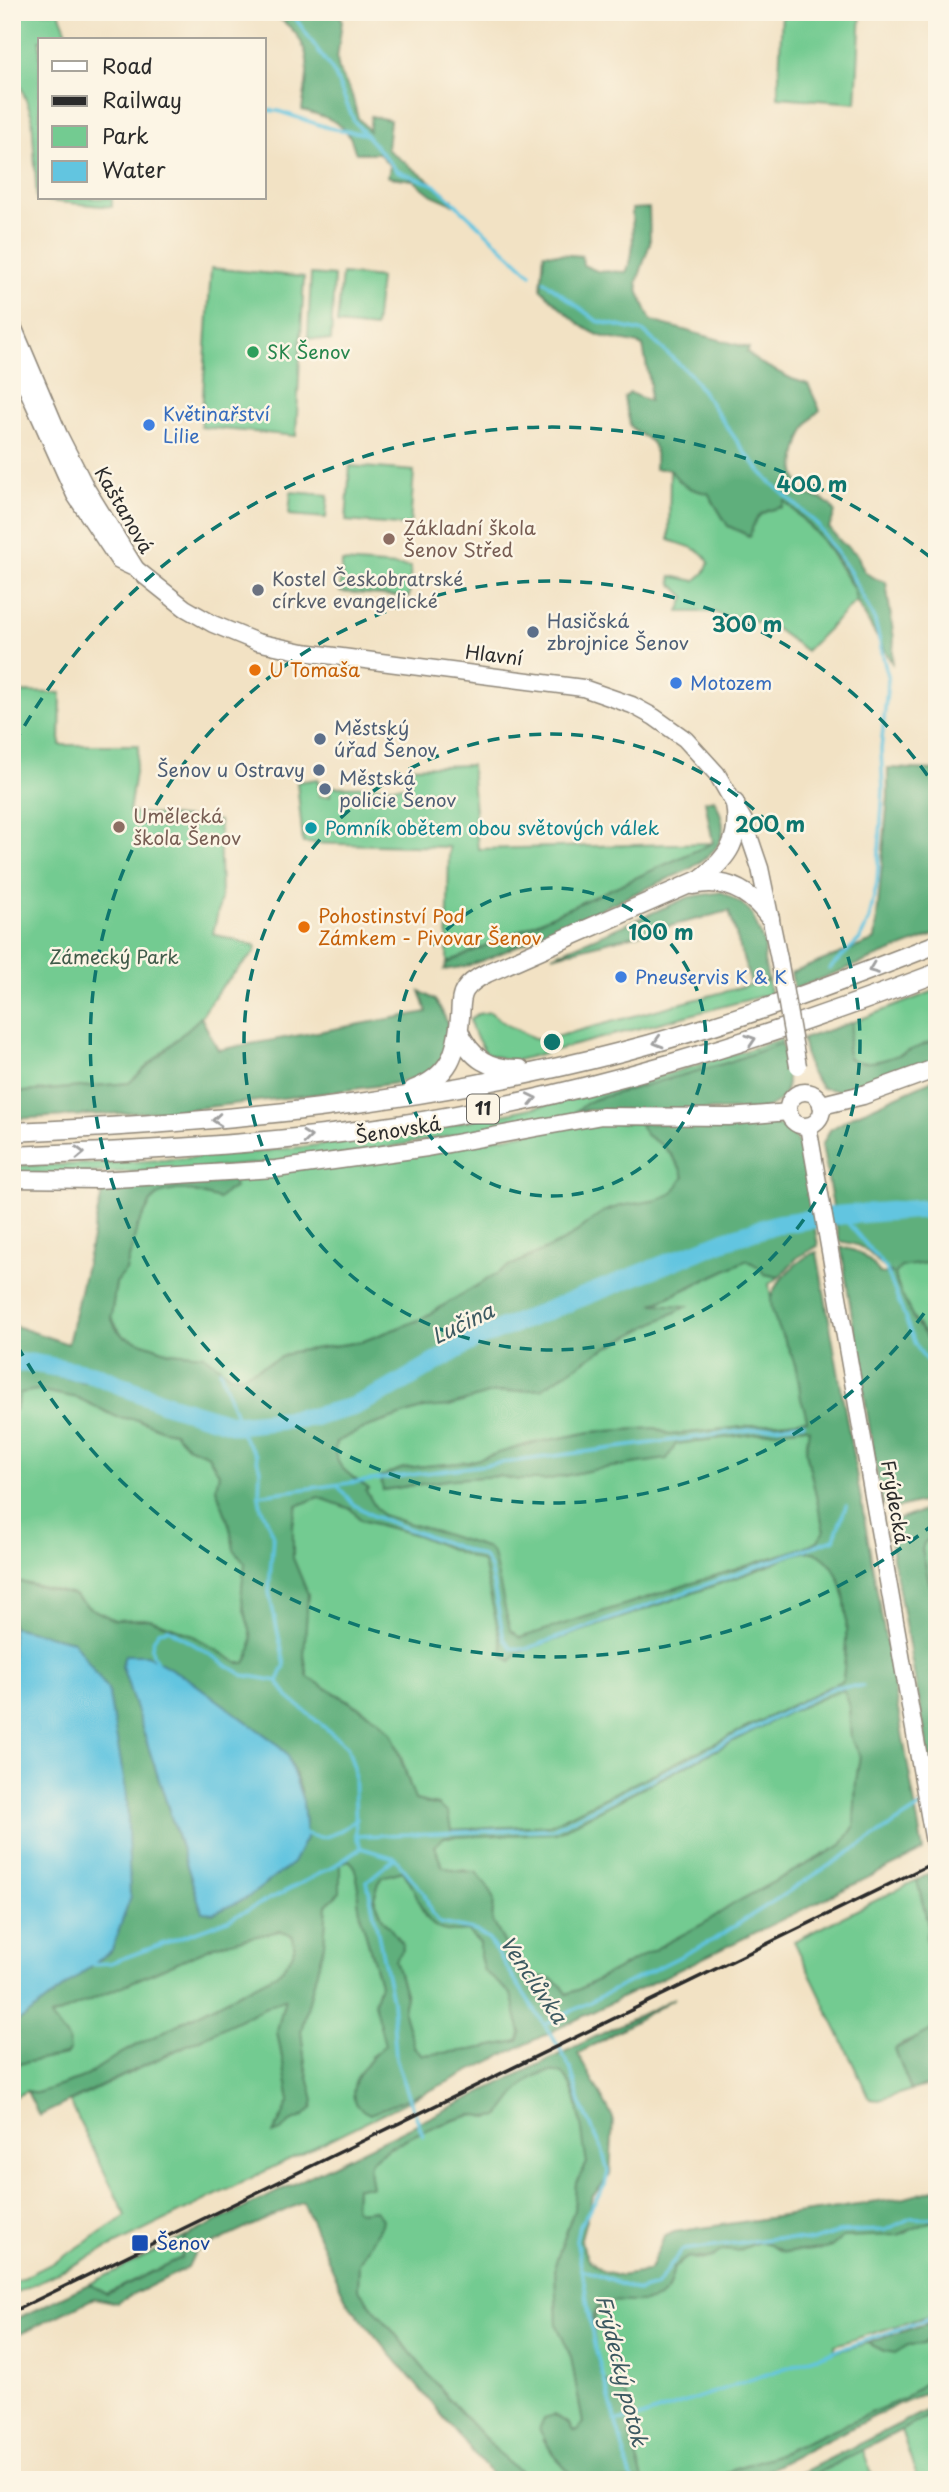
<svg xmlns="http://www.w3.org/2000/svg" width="949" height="2492" viewBox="0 0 949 2492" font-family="'Playpen Sans',sans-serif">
<rect width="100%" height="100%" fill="#fcf5e5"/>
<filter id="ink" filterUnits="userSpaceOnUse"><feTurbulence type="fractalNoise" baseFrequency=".0143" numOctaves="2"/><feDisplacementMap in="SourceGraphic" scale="14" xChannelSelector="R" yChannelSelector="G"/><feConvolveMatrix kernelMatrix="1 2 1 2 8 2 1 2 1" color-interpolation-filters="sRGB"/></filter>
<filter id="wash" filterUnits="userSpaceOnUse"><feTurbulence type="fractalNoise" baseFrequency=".00686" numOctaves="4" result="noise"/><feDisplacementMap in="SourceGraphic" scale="28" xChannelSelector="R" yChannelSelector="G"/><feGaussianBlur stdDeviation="1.57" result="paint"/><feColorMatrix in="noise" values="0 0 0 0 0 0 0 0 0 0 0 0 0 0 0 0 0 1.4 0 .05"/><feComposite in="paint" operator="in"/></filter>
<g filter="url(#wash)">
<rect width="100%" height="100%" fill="#f2e2c4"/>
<g fill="#73cb91" stroke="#4f7b5e" stroke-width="2">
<polygon points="12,12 59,12 70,40 40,40 40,198 112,198 112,207 37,200 32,116 12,63"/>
<polygon points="782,12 861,12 856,103 778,97"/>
<polygon points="211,268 304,277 296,436 201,427"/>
<polygon points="311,274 334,276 331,341 308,338"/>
<polygon points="342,274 380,278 375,328 337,324"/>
<polygon points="350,466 414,471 410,526 346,521"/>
<path d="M 670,469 C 680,485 690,490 708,493 L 728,526 L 749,536 C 756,515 759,511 782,507 L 784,500 L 822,540 L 855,591 L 856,601 L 806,651 L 768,623 L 733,620 L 714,612 L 679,612 L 685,597 L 672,584 L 671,576 L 695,581 L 704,573 L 709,563 C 704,548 682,545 669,540 Z"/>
<polygon points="291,492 328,495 326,518 289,515"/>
<polygon points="342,562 411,567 409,597 340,592"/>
<polygon points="12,692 61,693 60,745 139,745 129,812 219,821 221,898 213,934 256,946 255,952 220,988 201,1017 129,1083 12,1093"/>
<polygon points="471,765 478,849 713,843 447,963 449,847 303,843 297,782 318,779 319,796 330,796 330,787 410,786 409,767"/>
<polygon points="768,980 770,994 514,1061 486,1054 472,1029 470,1019 478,1014 490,1012 507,1025 540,1041"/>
<path d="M 937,990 L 937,1039 C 914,1048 871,1072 849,1058 L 847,1049 L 853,1022 Z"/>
<path d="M 781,1039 L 782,1043 L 726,1063 L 592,1100 L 585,1112 L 345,1155 L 180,1171 L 12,1174 L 12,1166 C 274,1163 534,1122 781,1039 Z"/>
<path d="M 592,1123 L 640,1123 C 645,1139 652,1137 664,1147 C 672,1155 680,1166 684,1177 L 671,1194 L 658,1200 L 603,1212 L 566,1240 L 510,1266 L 419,1320 L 361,1342 L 292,1352 L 241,1376 L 230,1375 L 204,1355 L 169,1352 L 123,1336 L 111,1317 L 116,1283 L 126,1270 L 137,1227 L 151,1202 L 161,1193 L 176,1190 L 187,1190 L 219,1199 L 227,1191 L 233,1179 Z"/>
<path d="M 747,1260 L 760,1268 L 764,1274 L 779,1277 L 769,1284 L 773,1312 L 794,1361 L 808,1420 L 670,1435 L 656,1428 L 591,1432 L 529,1444 L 469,1462 L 403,1468 L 389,1473 L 383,1490 L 453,1479 L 499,1476 L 519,1480 L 545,1480 L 592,1470 L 675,1444 L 805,1427 L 809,1428 L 806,1451 L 824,1531 L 818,1541 L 800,1549 L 520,1638 L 510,1630 L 488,1548 L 382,1515 L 374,1505 L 366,1491 L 368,1488 C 351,1476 330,1465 336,1442 L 367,1427 L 424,1408 L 449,1406 L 491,1393 L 541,1389 L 600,1351 L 685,1307 L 652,1305 Z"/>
<path d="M 937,1261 L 937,1351 C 920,1328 901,1303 895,1274 L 900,1267 Z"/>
<path d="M 37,1390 L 78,1398 L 117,1417 L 139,1420 L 163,1430 L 174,1432 L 187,1446 L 207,1454 L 219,1473 L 216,1488 L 230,1527 L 234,1549 L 246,1563 C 244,1574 241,1586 242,1597 C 244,1625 261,1635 245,1663 L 238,1663 L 190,1634 L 150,1619 L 114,1620 L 88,1607 L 74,1595 L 12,1580 L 12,1411 L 16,1409 L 20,1393 Z"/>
<path d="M 318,1497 L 351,1509 L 361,1520 L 417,1535 L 483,1562 L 504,1656 L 511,1661 L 517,1653 C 601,1624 687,1596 770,1565 C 784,1559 806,1545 820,1555 C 856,1579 846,1643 843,1681 L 550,1825 L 451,1830 L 438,1805 L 415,1800 C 409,1785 399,1743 390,1733 C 372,1710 333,1693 308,1677 C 299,1627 286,1554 296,1506 Z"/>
<polygon points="937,1531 937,1619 922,1549 924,1543"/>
<polygon points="843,1688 849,1704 851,1738 860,1755 856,1782 854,1827 842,1845 735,1903 703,1924 578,1990 567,1994 552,1979 531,1975 505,1944 492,1920 494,1900 466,1870 456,1871 442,1866 435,1846 444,1837 556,1833 787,1713"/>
<polygon points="349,1860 354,1865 359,1887 358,1900 361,1917 380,1984 374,2003 386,2046 370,2057 370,2114 419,2094 421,2095 12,2295 12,2283 57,2261 126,2216 70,2102 286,1997 277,2031 290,2100 285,2128 289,2122 304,2116 305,2064 301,2031 324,1944 327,1904 340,1892 340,1863"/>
<polygon points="403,1871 416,1893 425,1917 467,1931 480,1943 480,1956 484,1971 511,1994 522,2033 518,2041 471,2050 423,2055 414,2047 403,2010 406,1997 395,1960 402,1944 383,1919 374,1898 381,1877"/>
<path d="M 917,1880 L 929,1929 L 926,1936 C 928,1955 944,2014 933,2028 C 924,2039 905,2039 895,2049 L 911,2090 L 879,2100 L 870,2099 L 794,1941 Z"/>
<path d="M 279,1931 L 292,1935 C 299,1951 289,1960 280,1972 L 118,2055 L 81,2079 L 37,2093 L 27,2091 L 12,2098 L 12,2065 L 66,2055 L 57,2024 L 50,2017 L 217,1945 Z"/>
<path d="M 551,2071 C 553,2071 561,2073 562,2073 C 570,2078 583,2120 584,2130 C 586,2142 585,2152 588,2164 L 576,2182 L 574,2210 L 555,2265 L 557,2325 L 571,2357 L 583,2423 L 577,2431 L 543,2439 L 553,2454 L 577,2480 L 531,2480 L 506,2461 L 452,2403 L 358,2289 L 359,2263 L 375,2235 L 375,2210 L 360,2212 L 355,2208 L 356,2187 L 373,2159 L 383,2152 L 420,2132 L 464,2117 L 479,2115 L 489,2118 L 522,2084 L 531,2077 Z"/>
<path d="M 937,2219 L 937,2313 L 835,2345 L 835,2352 L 868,2343 L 884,2351 L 895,2352 L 908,2345 L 923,2344 L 932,2331 L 937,2331 L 937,2373 L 905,2398 L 774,2456 L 733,2469 L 717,2480 L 643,2480 L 629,2433 L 631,2427 L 614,2384 L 608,2384 L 602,2378 L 600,2369 C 596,2347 585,2316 607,2301 L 668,2290 L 674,2267 L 688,2257 L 702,2260 L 723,2250 L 737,2251 L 756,2243 L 766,2243 L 781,2251 L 788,2252 L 824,2249 L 831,2247 L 843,2237 L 906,2233 L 918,2225 Z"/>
<polygon points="185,2237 181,2258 107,2294 89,2284"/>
<polygon points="937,2412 937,2480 918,2480 901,2430"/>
<polygon points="863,2450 874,2480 804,2480"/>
</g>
<g fill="#5eaf7b" stroke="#446d53" stroke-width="2" fill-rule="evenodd">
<path d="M 259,12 L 340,12 L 342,21 L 337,59 L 339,70 L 352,95 L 358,118 L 369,131 L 371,116 L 390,120 L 387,149 C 410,167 432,181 453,200 L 453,204 L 432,195 L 413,180 L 388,177 L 390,166 L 379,153 L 356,153 C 353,148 353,142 350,137 C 339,119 321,116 302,110 C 304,94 309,75 307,60 C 304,36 282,14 259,12 Z"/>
<path d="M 649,208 L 650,243 L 637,282 L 639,293 L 651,321 L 749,348 L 747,352 L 758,362 L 792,379 L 808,384 L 820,410 C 804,422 795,451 795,471 C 796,478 799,486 801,493 C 814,497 830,499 835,513 L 829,528 L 841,542 L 858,555 C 862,573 868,577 886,582 L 894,639 L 892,663 L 856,601 C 853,570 808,522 785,501 L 782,507 C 761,511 755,515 750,536 L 728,526 L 708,493 C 690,490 680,485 670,469 L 655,469 C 657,431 650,447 630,426 C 629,413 625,409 624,398 L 630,393 L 649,401 L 650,384 L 643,346 C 630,340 617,341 604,337 C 579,329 560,306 541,289 L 544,253 L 582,256 L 583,265 L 597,271 L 626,272 C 636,255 632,229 632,209 Z"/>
<polygon points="888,768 937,770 937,934 794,989 791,973 875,940 888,797"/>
<path d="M 714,799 C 733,835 721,848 690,869 L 492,957 L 467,966 L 444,970 L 447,963 L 713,843 L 705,801 Z"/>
<polygon points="722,892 742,904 752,914 765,947 764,961 768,980 751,985 729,911 552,956 689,897"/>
<polygon points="420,991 435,1000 441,1009 447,1022 450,1038 440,1061 425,1075 397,1083 325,1093 182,1110 12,1119 12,1093 129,1083 201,1017 218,1050 427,1012"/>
<path d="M 853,1022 L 847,1049 L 849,1058 C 871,1072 914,1048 937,1039 L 937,1060 L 868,1085 L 843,1091 L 822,1088 L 809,1070 L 802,1039 Z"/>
<path d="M 782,1043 C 787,1072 797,1101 760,1110 L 577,1110 L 592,1100 L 726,1063 Z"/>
<path d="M 937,1078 L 937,1261 L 901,1267 L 895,1274 L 897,1285 L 915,1322 L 937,1351 L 937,1498 L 899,1508 L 883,1505 L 878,1481 L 841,1247 C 859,1250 870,1258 880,1274 L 893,1273 C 878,1267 872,1250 856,1245 C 851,1243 844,1242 839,1241 L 822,1145 L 830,1130 L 853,1116 Z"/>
<path d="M 640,1123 L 715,1125 L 776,1124 L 792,1131 L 801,1149 L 818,1246 L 798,1257 L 779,1277 L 764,1274 L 760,1268 L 747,1260 L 653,1304 L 687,1306 L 600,1351 L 541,1389 L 491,1393 L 449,1406 L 424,1408 L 367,1427 L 336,1442 C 330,1466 352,1476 369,1489 L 366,1491 L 374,1505 L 382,1515 L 488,1548 L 493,1554 L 510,1630 L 520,1638 L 800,1549 L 818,1541 L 824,1531 L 806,1451 L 809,1429 L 805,1427 L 676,1444 L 667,1459 L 592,1470 L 545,1480 L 519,1480 L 499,1476 L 453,1479 L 383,1490 L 380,1477 L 404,1468 L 469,1462 L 529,1444 L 591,1432 L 656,1428 L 670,1435 L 807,1420 C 806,1413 803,1406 801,1399 C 799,1387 799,1374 794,1362 C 788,1342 772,1322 771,1301 C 770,1285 803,1254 817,1252 L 923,1851 L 421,2095 L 419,2094 L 370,2114 C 333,2099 366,2060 385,2045 L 374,2003 L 380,1984 L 361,1917 L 358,1900 L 359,1887 L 354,1865 L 349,1860 L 340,1863 L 340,1892 L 327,1904 L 324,1944 L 301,2031 L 305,2064 L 314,2100 L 312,2108 L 304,2116 L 290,2122 L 281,2131 L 273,2134 L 290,2100 L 277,2031 L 285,1998 L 39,2116 L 27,2091 L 37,2093 L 81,2079 L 118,2055 L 280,1972 C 289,1960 299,1951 292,1935 L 279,1931 L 217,1945 L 51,2017 L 68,2039 L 70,2050 L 66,2055 L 12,2065 L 12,2024 L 24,2018 L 112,1950 L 73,1641 L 12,1627 L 12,1580 L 74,1595 L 88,1607 L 114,1620 L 150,1619 L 190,1634 L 238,1663 L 245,1663 C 261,1635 244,1625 242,1597 C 241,1586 244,1574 245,1563 L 234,1549 L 230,1527 L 216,1488 L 219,1473 L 207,1454 L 187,1446 L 174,1432 L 163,1430 L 139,1420 L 117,1417 L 78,1398 L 37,1390 L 20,1393 L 16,1409 L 12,1411 L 12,1370 L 29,1370 L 84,1382 L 89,1369 L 57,1364 L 42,1357 L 12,1358 L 12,1325 L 68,1344 L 104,1185 L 233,1179 L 235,1188 L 227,1191 L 219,1199 L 187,1190 L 176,1190 L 161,1193 L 151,1202 L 137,1227 L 126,1270 L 116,1283 L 111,1317 L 116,1328 L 123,1336 L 169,1352 L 204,1355 L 230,1375 L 241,1376 L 292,1352 L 361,1342 L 419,1320 L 510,1266 L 566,1240 L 603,1212 L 620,1206 L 658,1200 L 671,1194 L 684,1177 C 680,1166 672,1155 664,1147 C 652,1137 645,1139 640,1123 ZM 318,1497 L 351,1509 L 361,1520 L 417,1535 L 483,1562 L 504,1656 L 511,1661 L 517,1653 C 600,1624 683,1598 765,1567 C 780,1561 805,1545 820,1555 C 856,1578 846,1644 843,1680 L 550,1825 L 451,1830 L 448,1813 L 438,1806 L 415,1800 L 392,1734 L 379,1720 L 308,1677 L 304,1657 L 308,1594 L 293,1558 L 293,1521 L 297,1506 ZM 125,1655 L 147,1655 L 190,1680 L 276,1743 C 300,1768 304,1804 306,1838 L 214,1913 L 202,1911 L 122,1666 ZM 843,1689 L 849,1704 L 851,1738 L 860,1755 L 856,1782 L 854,1827 L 842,1845 L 735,1903 L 703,1924 L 578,1990 L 567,1994 L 563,1987 L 552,1979 L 531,1975 L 505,1944 L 492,1920 L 494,1900 L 488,1887 L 476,1872 L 456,1871 L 442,1866 L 435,1846 L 444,1837 L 556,1833 L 787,1713 ZM 403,1871 C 425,1900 418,1939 467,1931 L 480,1943 L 480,1956 L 484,1971 L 511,1994 L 521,2033 L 518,2041 L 471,2050 L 423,2055 L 414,2047 L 403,2010 L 406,1997 L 395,1960 L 403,1950 L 402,1944 L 383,1919 L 374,1898 L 381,1877 Z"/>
<polygon points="937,1506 937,1531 924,1543 922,1549 937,1619 937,1800 889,1535 895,1521"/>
<polygon points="929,1874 937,1921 937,2004 926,1936 929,1929 917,1880"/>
<path d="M 675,1998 L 578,2054 L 613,2118 L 610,2175 L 592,2197 L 580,2242 L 588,2259 L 604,2272 L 618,2276 L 639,2273 L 650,2269 L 664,2237 L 674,2232 L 905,2198 L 937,2189 L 937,2219 L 898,2235 L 843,2237 L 831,2247 L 824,2249 L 788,2252 L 781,2251 L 766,2243 L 756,2243 L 737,2251 L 723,2250 L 709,2259 L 688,2257 L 674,2267 C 672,2274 671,2286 666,2292 C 645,2316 603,2286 594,2315 C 590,2328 597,2356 600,2369 C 605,2386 608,2382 622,2386 C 625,2396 638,2414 635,2422 C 634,2426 631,2429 629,2433 L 643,2480 L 577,2480 L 553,2454 L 539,2429 L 544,2418 L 554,2415 L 569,2424 L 573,2431 L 578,2431 L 583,2423 L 571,2357 L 557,2325 L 555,2265 L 574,2210 L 576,2183 L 587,2163 C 581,2138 582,2093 562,2073 C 529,2065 517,2095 499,2116 C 487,2119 483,2114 473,2115 C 453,2118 377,2146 370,2165 C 368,2171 371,2180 372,2187 L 356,2187 L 355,2208 L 360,2212 L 375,2210 L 382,2219 L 381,2225 L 359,2263 L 358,2289 L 452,2403 L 506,2461 L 531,2480 L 496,2480 L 347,2302 L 303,2202 L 195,2252 L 188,2267 L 117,2303 L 94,2298 L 12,2338 L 12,2321 L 89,2284 L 107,2294 L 181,2258 L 185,2237 Z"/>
<polygon points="937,2014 937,2083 911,2090 895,2049 930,2031 934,2027"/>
<polygon points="937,2320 937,2331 932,2331 931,2337 923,2344 908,2345 895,2353 884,2351 868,2343"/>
<polygon points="937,2373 937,2388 901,2403 748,2480 717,2480 733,2469 774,2456 905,2398"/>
<polygon points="937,2405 937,2412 804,2480 787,2480"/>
</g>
<g fill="#62c5e0" stroke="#467886" stroke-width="2">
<polygon points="12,1627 73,1641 108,1690 127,1796 130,1898 112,1950 24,2018 12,2024"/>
<polygon points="125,1655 147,1655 190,1680 276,1743 287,1755 303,1801 306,1838 293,1863 247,1898 214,1913 202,1912 122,1666"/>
</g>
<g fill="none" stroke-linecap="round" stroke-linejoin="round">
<g stroke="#62c5e0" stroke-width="3.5">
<polyline points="291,12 334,73 354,121 397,171 435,185 531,274"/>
<polyline points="264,110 278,111 329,128 364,134"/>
<polyline points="544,281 597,321 644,332 691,375 746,454 768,480 816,523 850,572 875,621 888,678 881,749 883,790 877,882 869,920 860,939 829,969"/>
<polyline points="841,1215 886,1268 915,1344 937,1376"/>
<polyline points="220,1370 239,1425"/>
<polyline points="235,1425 256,1455 260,1470 259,1495 261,1507 273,1534 269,1592 285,1665 278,1681 288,1697 347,1746 354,1768 356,1836 361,1848 395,1858 424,1893 431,1912 440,1923 476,1931 489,1940 559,2047 571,2070 580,2102 602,2149 608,2172 605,2185 579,2226 576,2240 582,2269 638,2291 656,2286 682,2250 777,2238 812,2241 839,2232 886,2230 911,2218 937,2218"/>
<polyline points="338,1486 353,1504 373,1516 484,1557 490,1568 504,1639 512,1648 526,1649 834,1539 846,1506"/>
<polyline points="259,1495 804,1423"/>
<path d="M 157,1662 C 149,1650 151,1642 159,1631 L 169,1629 L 243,1675 L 278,1681"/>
<path d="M 303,1832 C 325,1845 340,1831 357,1819"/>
<polyline points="357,1836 553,1829 835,1687 863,1686"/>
<polyline points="395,1858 367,1881 392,2000 396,2059 423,2136"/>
<polyline points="92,1964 110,1963 228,1920 331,1868 361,1848"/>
<polyline points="546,2024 713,1940 922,1806"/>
<polyline points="582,2269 594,2344 632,2480"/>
<polyline points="616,2421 639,2418 937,2316"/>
</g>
<polyline stroke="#62c5e0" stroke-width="19" points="12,1363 32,1363 93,1374 166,1404 235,1425 313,1417 352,1407 390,1389 471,1341 726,1240 777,1224 841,1215 937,1208"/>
</g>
</g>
<g filter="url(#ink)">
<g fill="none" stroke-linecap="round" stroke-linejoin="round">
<defs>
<g id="secondary">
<polyline points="12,324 59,435 86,488 136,569"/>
<polyline points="12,355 75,495 119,561 136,569 185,608 213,624 257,642 303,652 583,688 632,705 654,717 685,739 717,774 744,821 760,868 779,959"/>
<circle cx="805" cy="1109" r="17"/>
<polyline points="808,1126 930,1820"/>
<polyline points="12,1179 98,1180 276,1169 427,1148 602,1116 729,1117 789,1112"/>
</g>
<g id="trunk">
<path d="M 693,885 C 726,877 751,892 770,918"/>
<path d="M 459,1031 C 471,1059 490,1070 520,1069"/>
<path d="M 413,1090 C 450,1076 457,1053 460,1017 C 461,1008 460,997 465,990 C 470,982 479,977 487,973 L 701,879 C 729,857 741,839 735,803"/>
<polyline points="822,1105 863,1095 937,1068"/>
<path d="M 12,1132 C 218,1123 421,1104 621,1052 C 729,1024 833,985 937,944"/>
<path d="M 12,1156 C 139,1151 266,1145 392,1126 C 581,1097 759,1041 937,973"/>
</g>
</defs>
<use href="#secondary" stroke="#8e8678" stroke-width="19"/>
<use href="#trunk" stroke="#8e8678" stroke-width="21"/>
<use href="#secondary" stroke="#fff" stroke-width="16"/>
<use href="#trunk" stroke="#fff" stroke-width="18"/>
<polyline stroke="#2b2b2b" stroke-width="3.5" points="12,2312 937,1861"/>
<defs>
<g id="secondary-bridge">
<polyline points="779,959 798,1066"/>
<polyline points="930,1820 937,1859"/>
</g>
</defs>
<use href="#secondary-bridge" stroke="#8e8678" stroke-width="19" stroke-linecap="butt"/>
<use href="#secondary-bridge" stroke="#fff" stroke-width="16"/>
</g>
<defs><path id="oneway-chevron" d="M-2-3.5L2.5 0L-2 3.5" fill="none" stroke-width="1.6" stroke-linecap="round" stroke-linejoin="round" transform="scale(1.75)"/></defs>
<g stroke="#a0a0a0">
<use href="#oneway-chevron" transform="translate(873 969) rotate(159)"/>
<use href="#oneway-chevron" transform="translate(751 1040) rotate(-18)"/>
<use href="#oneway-chevron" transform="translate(658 1042) rotate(164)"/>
<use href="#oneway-chevron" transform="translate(532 1099) rotate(-12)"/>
<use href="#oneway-chevron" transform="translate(217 1120) rotate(175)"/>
<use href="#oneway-chevron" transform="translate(307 1137) rotate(-6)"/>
<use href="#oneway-chevron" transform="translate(80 1153) rotate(-2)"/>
</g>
</g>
<g fill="none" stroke="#0f766e" stroke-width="3.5" stroke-dasharray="12 9">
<circle cx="552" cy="1042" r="154"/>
<circle cx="552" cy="1042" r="308"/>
<path d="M936 1296A461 461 0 1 1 936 788"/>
<path d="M935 1523A615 615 0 0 1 14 1340M14 744A615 615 0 0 1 935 561"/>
</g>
<circle fill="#2e9e5b" stroke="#fcf5e5" stroke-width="2.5" cx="253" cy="352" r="7"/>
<g fill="#3f7fe0" stroke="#fcf5e5" stroke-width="2.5">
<circle cx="149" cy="425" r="7"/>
<circle cx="676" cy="683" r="7"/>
<circle cx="621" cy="977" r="7"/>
</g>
<g fill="#8d6e63" stroke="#fcf5e5" stroke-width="2.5">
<circle cx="389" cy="539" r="7"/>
<circle cx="119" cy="827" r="7"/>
</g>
<circle fill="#6b7280" stroke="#fcf5e5" stroke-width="2.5" cx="258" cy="590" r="7"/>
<g fill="#5c6f8a" stroke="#fcf5e5" stroke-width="2.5">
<circle cx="533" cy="632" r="7"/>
<circle cx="320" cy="739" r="7"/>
<circle cx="319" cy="770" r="7"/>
<circle cx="325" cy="789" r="7"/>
</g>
<g fill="#e8710a" stroke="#fcf5e5" stroke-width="2.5">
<circle cx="255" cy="670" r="7"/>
<circle cx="304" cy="927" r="7"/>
</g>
<circle fill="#0f9aa8" stroke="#fcf5e5" stroke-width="2.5" cx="311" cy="828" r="7"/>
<rect fill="#1a4fb4" stroke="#fcf5e5" stroke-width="2.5" x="131" y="2234" width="18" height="18" rx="3.5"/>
<g text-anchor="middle" stroke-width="5" stroke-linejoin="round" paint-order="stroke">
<rect fill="#fcf5e5" stroke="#6a6863" stroke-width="2" x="467" y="1094.5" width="32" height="29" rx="5"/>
<g font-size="18" font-weight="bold" fill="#2b2b2b">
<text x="483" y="1115">11</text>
</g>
<g font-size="19" fill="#27864d" stroke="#fcf5e5" text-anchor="start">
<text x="267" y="359">SK Šenov</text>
</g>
<g font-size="19" fill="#366cbe" stroke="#fcf5e5" text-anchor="start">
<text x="163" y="421">Květinařství<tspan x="163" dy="22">Lilie</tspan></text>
<text x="690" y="690">Motozem</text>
<text x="635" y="984">Pneuservis K &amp; K</text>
</g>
<g font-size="19" fill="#2b2b2b" stroke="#fcf5e5">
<text transform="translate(124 510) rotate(60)" y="7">Kaštanová</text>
<text transform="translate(494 655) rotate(7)" y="7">Hlavní</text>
<text transform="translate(398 1130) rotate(-9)" y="7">Šenovská</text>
<text transform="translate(895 1502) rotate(80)" y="7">Frýdecká</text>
</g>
<g font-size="19" fill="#785e54" stroke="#fcf5e5" text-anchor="start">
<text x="403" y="535">Základní škola<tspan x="403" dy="22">Šenov Střed</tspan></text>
<text x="133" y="823">Umělecká<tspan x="133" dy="22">škola Šenov</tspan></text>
</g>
<g font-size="19" fill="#5b616d" stroke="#fcf5e5" text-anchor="start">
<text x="272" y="586">Kostel Českobratrské<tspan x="272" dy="22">církve evangelické</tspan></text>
</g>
<g font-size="19" fill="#4e5e75" stroke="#fcf5e5" text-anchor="start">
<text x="547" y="628">Hasičská<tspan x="547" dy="22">zbrojnice Šenov</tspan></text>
<text x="334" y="735">Městský<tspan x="334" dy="22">úřad Šenov</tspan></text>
<text x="305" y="777" text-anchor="end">Šenov u Ostravy</text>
<text x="339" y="785">Městská<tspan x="339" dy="22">policie Šenov</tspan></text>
</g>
<g font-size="19" fill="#c56008" stroke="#fcf5e5" text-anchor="start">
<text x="269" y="677">U Tomaša</text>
<text x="318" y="923">Pohostinství Pod<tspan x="318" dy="22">Zámkem - Pivovar Šenov</tspan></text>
</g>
<g font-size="19" fill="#0d838f" stroke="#fcf5e5" text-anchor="start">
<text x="325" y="835">Pomník obětem obou světových válek</text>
</g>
<g font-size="19" fill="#415b4a" stroke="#fcf5e5">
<text x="114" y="964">Zámecký Park</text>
</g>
<g font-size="19" fill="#164399" stroke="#fcf5e5" text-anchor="start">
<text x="156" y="2250">Šenov</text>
</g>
<g font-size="21" font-style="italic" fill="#3c5961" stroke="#fcf5e5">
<text transform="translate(463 1324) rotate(-26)" y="7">Lučina</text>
<text transform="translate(533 1980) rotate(56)" y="7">Venclůvka</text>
<text transform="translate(621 2371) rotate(76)" y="7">Frýdecký potok</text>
</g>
</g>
<circle cx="552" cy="1042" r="10" fill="#0f766e" stroke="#fcf5e5" stroke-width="3.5"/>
<g font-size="21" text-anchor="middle" font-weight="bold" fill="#0f766e" stroke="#fcf5e5" stroke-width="5" stroke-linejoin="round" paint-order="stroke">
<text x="812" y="492">400 m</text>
<text x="747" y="632">300 m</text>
<text x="770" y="832">200 m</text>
<text x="661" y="940">100 m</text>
</g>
<rect width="949" height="2492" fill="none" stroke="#fcf5e5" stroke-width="42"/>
<rect x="38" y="38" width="228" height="161" fill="#fcf5e5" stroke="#a8a49b" stroke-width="2"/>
<rect x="52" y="61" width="35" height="10" fill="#ffffff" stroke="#a8a49b" stroke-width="2"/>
<text x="102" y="74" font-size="21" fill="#2b2b2b">Road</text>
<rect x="52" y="96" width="35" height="10" fill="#2b2b2b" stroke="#a8a49b" stroke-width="2"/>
<text x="102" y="108" font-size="21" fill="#2b2b2b">Railway</text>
<rect x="52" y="126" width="35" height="21" fill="#73cb91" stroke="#a8a49b" stroke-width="2"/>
<text x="102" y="144" font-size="21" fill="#2b2b2b">Park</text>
<rect x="52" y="161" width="35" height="21" fill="#62c5e0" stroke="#a8a49b" stroke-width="2"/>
<text x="102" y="178" font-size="21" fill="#2b2b2b">Water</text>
</svg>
